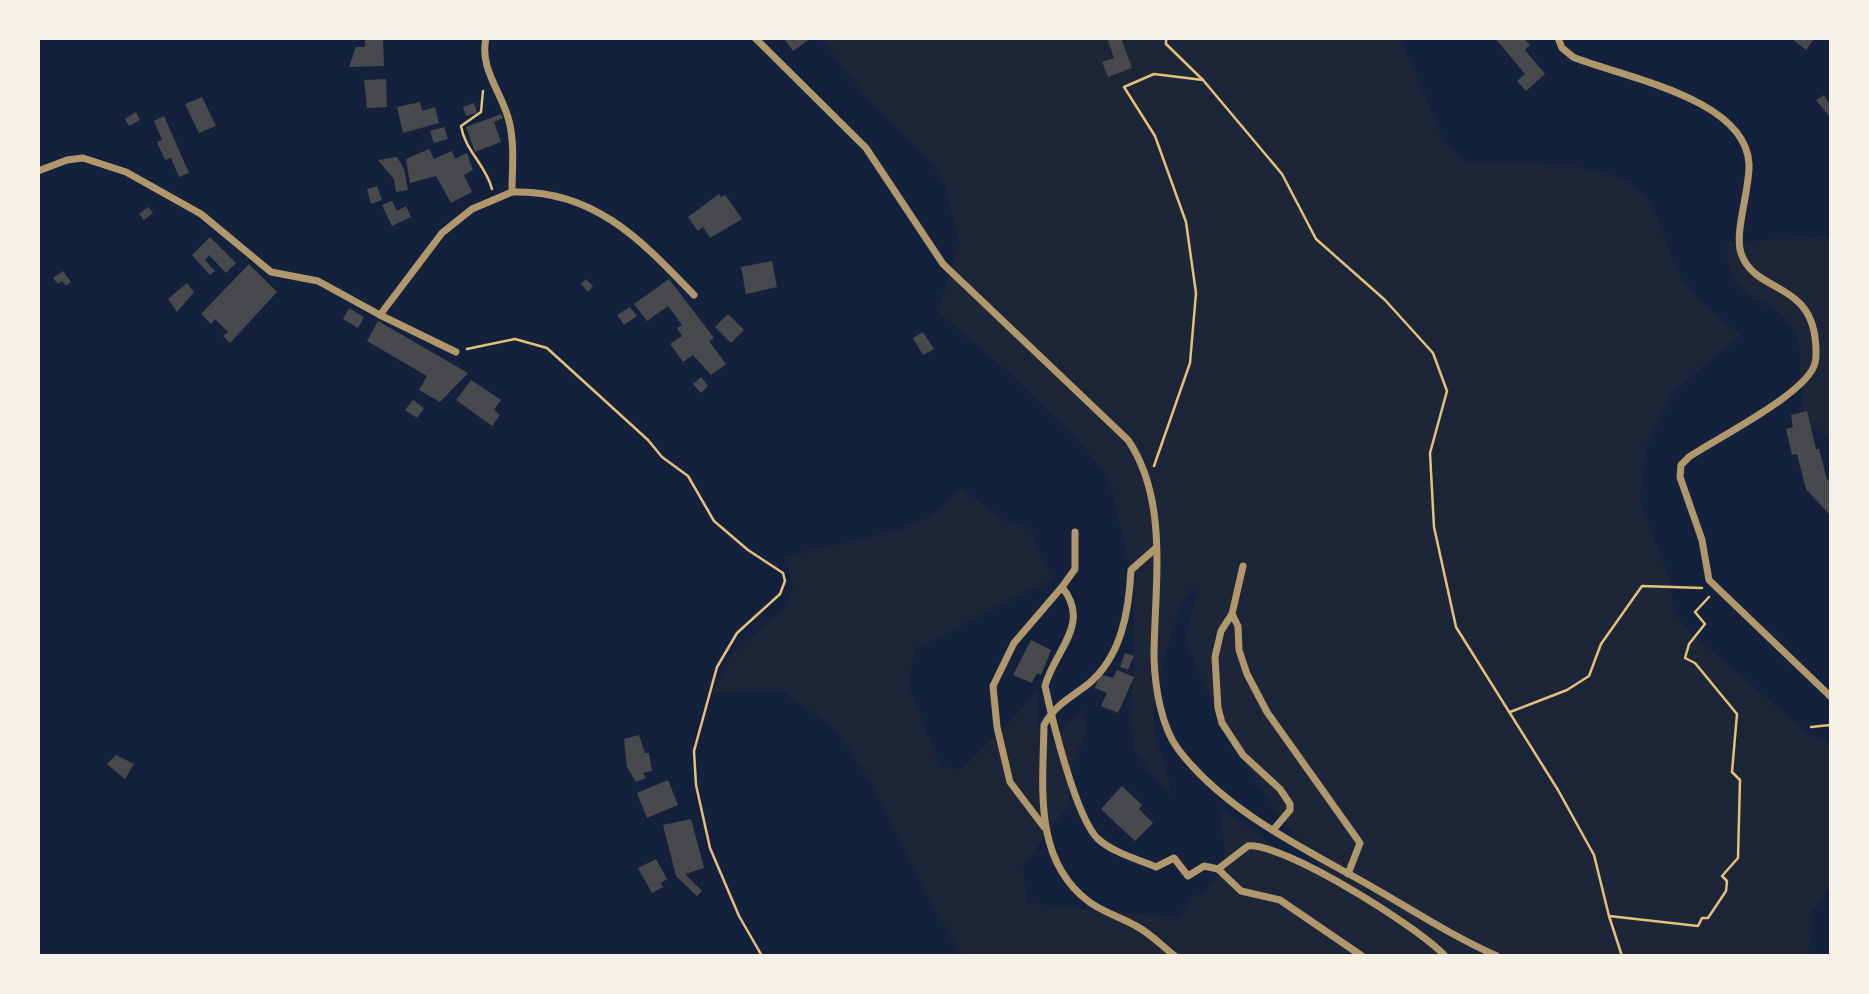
<svg xmlns="http://www.w3.org/2000/svg" width="1869" height="994" viewBox="0 0 1869 994" font-family="'DM Sans',sans-serif">
<rect width="100%" height="100%" fill="#14213d"/>
<g fill="#1d2539">
<path d="M 821,39 L 1401,39 L 1444,142 L 1464,162 C 1510,165 1619,155 1648,201 C 1659,218 1665,241 1673,260 C 1685,292 1714,314 1741,334 L 1672,393 L 1646,447 L 1640,502 L 1669,578 L 1674,611 L 1690,632 L 1807,733 L 1830,743 L 1830,888 L 1812,911 L 1811,941 L 1807,955 L 962,955 L 936,911 L 875,789 L 837,730 L 783,691 L 713,692 L 731,655 L 785,608 L 793,588 L 786,558 C 832,541 897,539 937,512 C 945,506 953,496 960,488 L 1009,523 L 1033,530 L 1035,545 L 1053,580 C 1005,599 962,628 914,649 L 909,687 L 940,767 L 962,769 L 1020,711 L 1039,686 C 1036,706 1034,728 1051,743 L 1055,743 L 1057,734 L 1082,711 L 1087,728 L 1069,774 L 1069,804 L 1023,866 L 1026,903 L 1180,918 L 1192,896 L 1203,895 L 1226,863 L 1221,808 L 1308,870 L 1343,889 C 1336,881 1327,874 1320,866 C 1261,797 1222,730 1188,646 L 1186,635 L 1197,593 L 1192,589 C 1174,608 1152,697 1154,724 C 1155,748 1171,769 1169,793 L 1152,775 L 1134,748 L 1131,723 L 1135,593 L 1113,493 L 1103,471 L 1079,441 L 1013,376 L 938,312 L 960,241 L 943,181 L 931,161 L 866,96 Z"/>
<path d="M 1830,237 L 1830,439 L 1811,426 L 1801,407 C 1805,395 1802,388 1800,375 C 1799,360 1803,348 1795,333 C 1776,291 1721,304 1728,242 Z"/>
</g>
<g fill="#48494c">
<polygon points="365,38 383,38 384,66 349,67 356,47 365,47"/>
<polygon points="784,38 811,38 793,51"/>
<polygon points="1107,38 1121,38 1132,68 1108,77 1102,62 1114,58"/>
<polygon points="1495,38 1524,38 1530,45 1525,50 1545,74 1526,91 1517,81 1525,74"/>
<polygon points="1791,38 1815,38 1806,50"/>
<polygon points="386,79 387,107 367,108 364,80"/>
<polygon points="1824,95 1830,105 1830,117 1816,100"/>
<polygon points="202,97 216,126 199,133 185,104"/>
<polygon points="420,102 422,111 435,107 439,123 403,133 397,107"/>
<polygon points="474,103 477,113 466,116 463,107"/>
<polygon points="136,112 140,120 129,126 125,119"/>
<polygon points="501,114 503,118 494,122 501,142 475,152 466,127"/>
<polygon points="164,116 189,173 179,177 171,158 165,160 157,142 162,140 154,121"/>
<polygon points="444,127 448,139 434,143 430,131"/>
<polygon points="429,149 434,159 452,151 455,159 467,153 473,170 464,175 472,192 451,203 436,176 410,183 406,159"/>
<polygon points="397,157 404,169 408,190 396,192 394,179 378,160"/>
<polygon points="377,186 382,200 371,204 367,189"/>
<polygon points="719,194 721,197 725,195 742,219 710,238 703,227 698,231 688,217"/>
<polygon points="392,201 397,211 406,206 411,217 392,226 382,205"/>
<polygon points="148,207 153,213 144,220 139,214"/>
<polygon points="210,237 236,263 226,273 209,255 205,260 215,271 210,275 192,255"/>
<polygon points="772,261 777,287 746,294 741,267"/>
<polygon points="249,264 277,292 230,343 223,336 228,332 215,319 211,324 201,314"/>
<polygon points="63,271 71,282 66,286 62,281 58,284 53,278"/>
<polygon points="586,279 593,286 588,292 581,284"/>
<polygon points="669,279 714,338 709,341 726,364 711,375 693,355 683,362 670,344 682,336 677,328 682,325 668,306 647,321 634,304"/>
<polygon points="187,283 194,292 177,312 168,299"/>
<polygon points="630,307 637,316 624,325 617,315"/>
<polygon points="349,308 364,317 358,328 343,319"/>
<polygon points="728,314 744,330 731,343 715,327"/>
<polygon points="378,321 468,373 440,402 419,390 427,376 367,341"/>
<polygon points="923,332 934,349 923,355 913,338"/>
<polygon points="701,377 708,386 701,393 693,384"/>
<polygon points="471,380 501,400 494,410 500,415 492,426 456,400"/>
<polygon points="413,400 424,408 417,418 405,410"/>
<polygon points="1807,411 1816,449 1819,449 1827,480 1830,479 1830,515 1806,489 1797,454 1792,455 1786,429 1793,427 1791,415"/>
<polygon points="1031,640 1051,650 1041,675 1037,673 1032,683 1013,675"/>
<polygon points="1125,653 1134,656 1128,670 1120,667"/>
<polygon points="1117,670 1134,677 1118,713 1101,706 1107,693 1095,688 1100,674 1113,678"/>
<polygon points="639,735 645,753 649,753 652,771 643,773 646,778 636,782 627,767 624,739"/>
<polygon points="116,755 134,764 125,779 107,764"/>
<polygon points="668,780 678,805 647,818 637,793"/>
<polygon points="1122,786 1142,805 1139,809 1153,823 1135,841 1101,809"/>
<polygon points="691,819 704,868 685,874 702,891 697,896 676,876 663,825"/>
<polygon points="656,859 667,879 661,883 663,887 652,893 638,868"/>
</g>
<g fill="none" stroke-linecap="round" stroke-linejoin="round">
<g stroke="#e5c07b" stroke-width="2.5">
<polyline points="1166,38 1166,44 1203,80 1282,174 1316,239 1385,300 1433,353 1447,391 1430,453 1434,527 1456,627 1558,790 1594,855 1609,916 1622,956"/>
<path d="M 483,91 L 481,112 L 461,126 C 465,151 486,165 492,189"/>
<polyline points="467,349 515,339 547,348 648,440 662,457 688,476 714,521 748,550 783,573 785,581 780,594 737,633 717,667 694,751 696,785 710,848 739,916 762,956"/>
<polyline points="1154,466 1190,363 1196,293 1186,222 1155,136 1124,87 1154,74 1203,80"/>
<polyline points="1510,712 1567,690 1589,676 1601,644 1642,586 1702,588"/>
<polyline points="1811,727 1830,725"/>
<polyline points="1609,916 1698,926 1702,918 1708,918 1726,891 1727,881 1722,876 1738,858 1740,780 1732,772 1737,714 1695,663 1685,658 1689,644 1705,624 1695,612 1709,597"/>
</g>
<g stroke="#b1986c" stroke-width="7">
<path d="M 755,38 L 866,148 L 943,264 L 1128,440 C 1170,502 1154,588 1154,658 C 1155,687 1161,726 1178,749 C 1220,805 1289,841 1349,874 C 1399,901 1445,933 1497,956"/>
<path d="M 1558,38 L 1562,48 L 1573,57 C 1622,77 1746,98 1749,164 C 1750,189 1734,233 1741,253 C 1750,280 1777,283 1796,300 C 1807,309 1813,323 1815,337 C 1816,345 1817,355 1815,363 C 1808,393 1717,438 1689,457 L 1681,465 L 1680,477 L 1702,540 L 1709,580 L 1830,696"/>
<path d="M 38,171 L 67,160 L 83,158 L 126,172 L 201,214 L 271,272 L 318,281 L 380,315 L 442,233 L 472,209 L 512,192 C 512,169 515,144 509,121 C 502,92 479,69 486,38"/>
<path d="M 512,192 C 594,189 642,241 694,295"/>
<polyline points="380,315 456,352"/>
<path d="M 1156,548 L 1131,570 C 1129,610 1122,657 1087,685 C 1070,698 1055,705 1044,725 C 1043,787 1033,859 1088,901 C 1102,912 1121,917 1136,926 C 1150,933 1162,946 1175,956"/>
<polyline points="1062,587 1075,569 1075,532"/>
<polyline points="1232,614 1243,566"/>
<path d="M 1044,827 L 1010,782 L 997,727 L 993,686 L 1014,643 L 1062,587 C 1092,624 1054,651 1045,686 C 1052,719 1076,818 1098,839 C 1114,853 1137,859 1156,867 L 1174,858 L 1188,876 L 1204,866 L 1218,869 L 1241,891 L 1280,900 L 1362,956"/>
<polyline points="1273,830 1290,810 1290,804 1280,789 1243,755 1222,723 1218,708 1215,657 1221,631 1232,614 1238,626 1239,650 1247,674 1267,712 1360,843 1348,874"/>
<path d="M 1218,869 L 1248,846 C 1283,842 1420,928 1445,956"/>
</g>
</g>
<rect width="1869" height="994" fill="none" stroke="#f6f1e7" stroke-width="80"/>
</svg>
